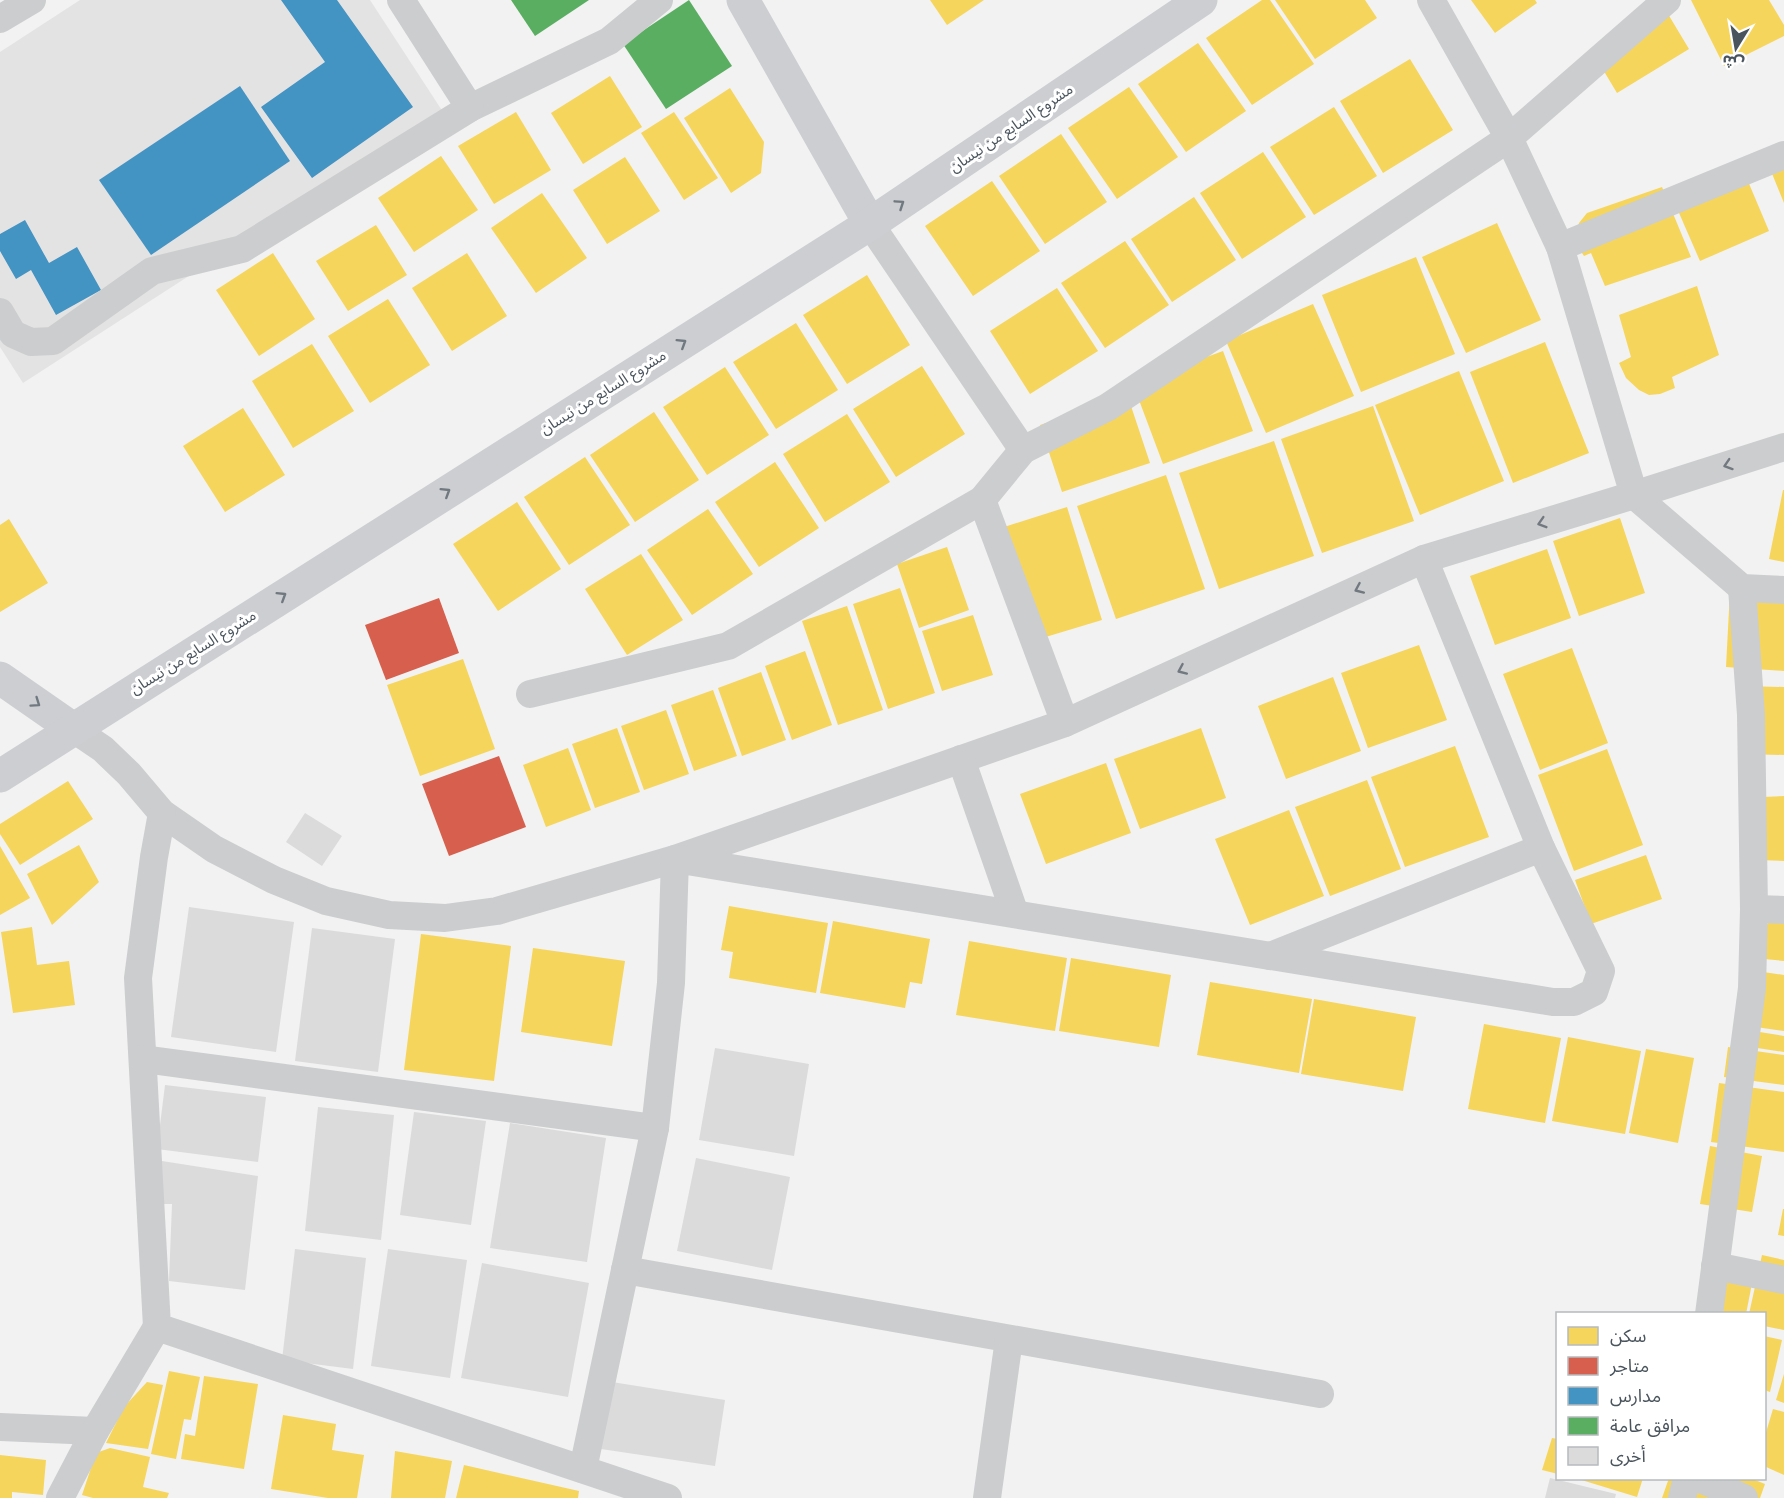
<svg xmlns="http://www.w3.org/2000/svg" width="1784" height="1498" viewBox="0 0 1784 1498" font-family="Montserrat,'Noto Sans Arabic',sans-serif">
<rect width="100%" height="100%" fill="#f2f2f2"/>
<polygon fill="#e4e3e3" points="80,0 370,0 443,112 23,383 0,347 0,52"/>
<g fill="#f6d55c">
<polygon points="930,0 984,0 947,25"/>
<polygon points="1262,0 1270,0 1314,64 1252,105 1206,38"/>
<polygon points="1275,0 1365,0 1377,18 1315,59"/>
<polygon points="1471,0 1535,0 1537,3 1495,33"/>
<polygon points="1691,0 1769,0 1784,25 1784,36 1724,66"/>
<polygon points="1668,14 1689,49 1617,93 1596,58"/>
<polygon points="1198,43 1246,111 1186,152 1138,84"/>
<polygon points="1410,59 1453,130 1383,173 1340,101"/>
<polygon points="610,76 642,127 583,164 551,113"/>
<polygon points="1129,87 1178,157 1117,199 1068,128"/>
<polygon points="730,88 764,142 761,173 731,193 684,118"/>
<polygon points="1334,107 1377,176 1314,215 1270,147"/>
<polygon points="516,112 551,170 494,204 458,146"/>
<polygon points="674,112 718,178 684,200 641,133"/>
<polygon points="1061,134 1107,202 1045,244 999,176"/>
<polygon points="1784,146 1784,203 1764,154"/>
<polygon points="1263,152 1306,217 1242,259 1200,193"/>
<polygon points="441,156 478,210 414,252 378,198"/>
<polygon points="625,157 660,211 607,244 573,190"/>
<polygon points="1739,160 1769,231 1700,261 1669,190"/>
<polygon points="992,181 1040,251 973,296 925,226"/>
<polygon points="1662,187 1691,257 1605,286 1591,253 1584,256 1578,247 1576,235 1579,223 1587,213"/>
<polygon points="542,193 587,258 536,293 491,228"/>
<polygon points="1194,197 1236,260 1172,302 1131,239"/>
<polygon points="1497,223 1541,320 1466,353 1422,257"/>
<polygon points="376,225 407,275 348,311 316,261"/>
<polygon points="1125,241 1169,305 1105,348 1061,283"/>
<polygon points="273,253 315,319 259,356 216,290"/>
<polygon points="467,253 507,316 452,351 412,288"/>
<polygon points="1416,257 1455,354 1361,392 1322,295"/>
<polygon points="867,275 910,345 847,384 803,315"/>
<polygon points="1697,286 1719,355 1672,377 1675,388 1660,394 1649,395 1639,390 1626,378 1619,363 1631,357 1619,315"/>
<polygon points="1057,288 1098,351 1030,394 990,331"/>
<polygon points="388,299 430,365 370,403 328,336"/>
<polygon points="1313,304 1354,396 1266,433 1226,341"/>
<polygon points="796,323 838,390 776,429 733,362"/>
<polygon points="1545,342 1589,453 1513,483 1470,372"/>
<polygon points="312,344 354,411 293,448 252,381"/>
<polygon points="1223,351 1253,431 1163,464 1133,384"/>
<polygon points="922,366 965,434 896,477 853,409"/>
<polygon points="725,367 769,435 707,475 663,407"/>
<polygon points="1459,371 1504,481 1420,515 1375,405"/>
<polygon points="1128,397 1150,463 1062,492 1040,425"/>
<polygon points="1373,406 1414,521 1322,553 1281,439"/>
<polygon points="243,408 285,475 225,512 183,446"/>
<polygon points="654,412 699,480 635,522 590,455"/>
<polygon points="847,414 890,482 825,522 783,454"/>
<polygon points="1274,441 1314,556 1219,589 1179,473"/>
<polygon points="585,457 630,525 569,565 524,497"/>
<polygon points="775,462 819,528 759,567 715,502"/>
<polygon points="1166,475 1205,589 1116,619 1077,506"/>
<polygon points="1783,490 1784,490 1784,562 1769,559"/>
<polygon points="517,502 561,569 498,611 453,544"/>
<polygon points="1067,507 1102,620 1039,639 1004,527"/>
<polygon points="708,509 753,574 692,615 647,550"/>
<polygon points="1620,518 1645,593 1579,616 1553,541"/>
<polygon points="9,519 48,583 0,612 0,525"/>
<polygon points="947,547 969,610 919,628 897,564"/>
<polygon points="1547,549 1571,618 1495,645 1470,576"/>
<polygon points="641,554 683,620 627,655 585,589"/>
<polygon points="900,588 935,693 888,709 853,604"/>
<polygon points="1730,591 1784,598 1784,671 1726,667"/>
<polygon points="847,606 883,710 838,725 802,621"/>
<polygon points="973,615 993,675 942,691 922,631"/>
<polygon points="1419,645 1447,720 1368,748 1341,673"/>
<polygon points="1572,648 1608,743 1540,770 1503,674"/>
<polygon points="805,651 832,725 792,740 765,666"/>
<polygon points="463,659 495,749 420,776 387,685"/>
<polygon points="761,672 786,740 742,756 718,688"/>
<polygon points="1333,677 1361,751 1286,779 1258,706"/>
<polygon points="1744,686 1784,687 1784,755 1743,754"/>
<polygon points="713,690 737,756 694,771 671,705"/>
<polygon points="666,710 689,774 644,790 621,726"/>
<polygon points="617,728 640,792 595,808 572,744"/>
<polygon points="1201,728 1226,798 1140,829 1114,759"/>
<polygon points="1455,746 1489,837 1405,867 1371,777"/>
<polygon points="568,748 591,810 546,827 523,765"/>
<polygon points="1607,749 1643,845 1574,871 1538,775"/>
<polygon points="1106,763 1131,833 1046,864 1020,794"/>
<polygon points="1367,780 1401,869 1330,896 1295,807"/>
<polygon points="68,781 93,819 20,865 0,834 0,824"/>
<polygon points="1784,796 1784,861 1757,860 1763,797"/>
<polygon points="1289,810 1324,896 1250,925 1215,839"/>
<polygon points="79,845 99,882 52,925 27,874"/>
<polygon points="0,846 30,898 0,915"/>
<polygon points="1646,855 1662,899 1591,924 1575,880"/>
<polygon points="1784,901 1784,961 1743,957"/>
<polygon points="729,906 828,923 816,993 729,978 733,952 721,950"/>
<polygon points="833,921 930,939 922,984 910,982 905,1008 820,993"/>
<polygon points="32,927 37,965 69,961 75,1005 13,1013 1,932"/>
<polygon points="421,934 511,946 494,1081 404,1070"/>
<polygon points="969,941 1067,958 1055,1031 956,1015"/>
<polygon points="533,948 625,961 612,1046 521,1032"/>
<polygon points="1071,958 1171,975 1159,1047 1059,1031"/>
<polygon points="1743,969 1784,975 1784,1031 1735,1024"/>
<polygon points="1210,982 1312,999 1299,1073 1197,1055"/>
<polygon points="1314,999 1416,1017 1403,1091 1301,1074"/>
<polygon points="1484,1024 1561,1038 1545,1123 1468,1109"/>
<polygon points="1741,1029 1784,1036 1784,1052 1738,1045"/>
<polygon points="1568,1037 1641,1051 1625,1134 1552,1121"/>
<polygon points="1728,1047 1784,1055 1784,1085 1724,1077"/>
<polygon points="1646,1049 1694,1058 1678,1143 1629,1133"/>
<polygon points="1719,1083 1784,1092 1784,1152 1711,1142"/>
<polygon points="1710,1146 1762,1156 1752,1212 1700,1204"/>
<polygon points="1783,1209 1784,1209 1784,1236 1778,1235"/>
<polygon points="1711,1253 1756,1263 1746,1314 1723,1314"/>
<polygon points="1762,1255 1784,1260 1784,1330 1764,1326 1764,1314 1749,1314"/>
<polygon points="1764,1336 1782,1340 1770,1392 1764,1390"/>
<polygon points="169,1371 200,1377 191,1420 184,1419 176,1459 151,1454"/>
<polygon points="1784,1374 1784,1403 1776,1400"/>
<polygon points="204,1376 258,1384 244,1469 181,1459 185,1434 195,1436"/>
<polygon points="147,1382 163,1385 148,1449 106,1443 124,1407"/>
<polygon points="1773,1409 1784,1412 1784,1475 1764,1466 1764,1439"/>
<polygon points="283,1415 336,1424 332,1450 364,1455 357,1498 328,1498 271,1489"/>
<polygon points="1552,1438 1558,1439 1558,1474 1542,1470"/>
<polygon points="110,1448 150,1457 143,1487 169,1493 167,1498 93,1498 82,1495 96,1453"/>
<polygon points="395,1451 452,1461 445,1498 391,1498"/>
<polygon points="0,1455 46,1460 43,1495 12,1492 12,1498 0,1498"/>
<polygon points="464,1465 579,1491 578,1498 456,1498"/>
<polygon points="1575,1478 1643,1478 1637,1497"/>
<polygon points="1669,1478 1750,1478 1765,1484 1760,1498 1662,1498"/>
</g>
<g fill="#d6604d">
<polygon points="439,598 459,653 386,680 365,625"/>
<polygon points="499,756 526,827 449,856 422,784"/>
</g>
<g fill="#4393c3">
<polygon points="281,0 337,0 413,107 312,178 261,107 325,62"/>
<polygon points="240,86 290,161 151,255 99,180"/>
<polygon points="25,220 49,263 77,247 101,290 56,315 31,270 16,279 0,251 0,234"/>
</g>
<g fill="#5aae61">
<polygon points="511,0 589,0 535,36"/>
<polygon points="689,0 732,66 666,109 623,44"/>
</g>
<g fill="#dbdbdc">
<polygon points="305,813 342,836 322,866 286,842"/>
<polygon points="189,907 294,922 276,1052 171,1037"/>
<polygon points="312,928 395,939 378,1072 295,1061"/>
<polygon points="715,1048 809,1064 794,1156 699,1140"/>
<polygon points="165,1085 266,1097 258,1162 157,1149"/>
<polygon points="318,1107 394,1115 381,1240 305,1231"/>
<polygon points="414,1112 486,1121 471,1225 400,1215"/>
<polygon points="510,1123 606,1138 587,1262 490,1248"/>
<polygon points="696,1158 790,1177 772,1270 677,1251"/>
<polygon points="162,1161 258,1176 245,1290 169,1281 172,1204 159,1204"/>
<polygon points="295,1249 366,1258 353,1369 282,1360"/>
<polygon points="388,1249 467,1260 450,1378 371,1366"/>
<polygon points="482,1263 589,1283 568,1397 461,1378"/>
<polygon points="612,1382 725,1400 715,1466 601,1449"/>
<polygon points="1550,1478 1616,1494 1615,1498 1545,1498"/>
</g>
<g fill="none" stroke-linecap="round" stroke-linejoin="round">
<g stroke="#cccdcf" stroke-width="28">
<polyline points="1431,0 1509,138 1560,247 1634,495 1742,588 1784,590"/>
<polyline points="0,19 32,0"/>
<polyline points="470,108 609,41 659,0"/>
<polyline points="870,224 1023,450"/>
<polyline points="1560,247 1784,155"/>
<polyline points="0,312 13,334 31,342 53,341 152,271 242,249 470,108 401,0"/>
<polyline points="982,500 1065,723"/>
<polyline points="530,694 728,646 982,500 1023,450 1108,407 1509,138 1667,0"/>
<polyline points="72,728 103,749 129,774 162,813 214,849 274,880 326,901 389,915 445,918 497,911 675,859 1065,723 1424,559 1634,495 1784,447"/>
<polyline points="961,759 1015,914"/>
<polyline points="162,813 154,857 138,978 157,1327 668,1498"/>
<polyline points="1754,909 1784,910"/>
<polyline points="1270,956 1541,848"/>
<polyline points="143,1059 655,1128"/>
<polyline points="1715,1266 1784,1280"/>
<polyline points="625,1270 1320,1394"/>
<polyline points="1709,1314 1752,988 1754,909 1751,715 1742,588"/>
<polyline points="0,1427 95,1431"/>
<polyline points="583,1469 655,1128 671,983 675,859 1553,1002 1574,1002 1594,992 1601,971 1541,848 1424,559"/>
<polyline points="1698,1478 1744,1498"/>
<polyline points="60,1498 95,1431 157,1327"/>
<polyline points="987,1498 1009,1339"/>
<polyline points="1682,1498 1687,1478"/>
</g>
<g stroke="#ccced1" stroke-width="33">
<polyline points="743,0 870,224"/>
<polyline points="0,678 72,728"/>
<polyline points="0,776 870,224 1201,0"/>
</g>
</g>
<defs><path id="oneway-chevron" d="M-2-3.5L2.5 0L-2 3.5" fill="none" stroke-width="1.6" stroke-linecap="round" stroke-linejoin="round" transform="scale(1.5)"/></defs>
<g stroke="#717980">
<use href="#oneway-chevron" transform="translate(900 204) rotate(-34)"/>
<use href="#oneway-chevron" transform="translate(682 343) rotate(-32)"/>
<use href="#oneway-chevron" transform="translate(446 492) rotate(-32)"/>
<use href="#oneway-chevron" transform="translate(282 596) rotate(-32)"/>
<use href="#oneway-chevron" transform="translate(36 703) rotate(35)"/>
</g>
<g stroke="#71787f">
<use href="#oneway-chevron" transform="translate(1728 465) rotate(162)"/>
<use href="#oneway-chevron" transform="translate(1542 523) rotate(163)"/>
<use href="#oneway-chevron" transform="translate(1359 589) rotate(156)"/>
<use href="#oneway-chevron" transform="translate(1182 670) rotate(156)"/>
</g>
<g text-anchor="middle" stroke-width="6" stroke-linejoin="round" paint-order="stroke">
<g font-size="15" fill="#4a545d" stroke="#fff">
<text transform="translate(1011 128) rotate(-34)" y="5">مشروع السابع من نيسان</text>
<text transform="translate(603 392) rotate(-32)" y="5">مشروع السابع من نيسان</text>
<text transform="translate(193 652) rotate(-32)" y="5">مشروع السابع من نيسان</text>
</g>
</g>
<rect x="1556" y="1312" width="210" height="168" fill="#ffffff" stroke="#b7bbbe" stroke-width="1.5"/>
<rect x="1568" y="1327" width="30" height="18" fill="#f6d55c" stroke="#b7bbbe" stroke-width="1.5"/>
<text x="1610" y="1342" font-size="18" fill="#4a545d">سكن</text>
<rect x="1568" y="1357" width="30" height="18" fill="#d6604d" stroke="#b7bbbe" stroke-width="1.5"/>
<text x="1610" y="1372" font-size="18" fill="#4a545d">متاجر</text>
<rect x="1568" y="1387" width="30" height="18" fill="#4393c3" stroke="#b7bbbe" stroke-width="1.5"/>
<text x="1610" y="1402" font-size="18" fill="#4a545d">مدارس</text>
<rect x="1568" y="1417" width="30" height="18" fill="#5aae61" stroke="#b7bbbe" stroke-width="1.5"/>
<text x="1610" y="1432" font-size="18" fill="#4a545d">مرافق عامة</text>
<rect x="1568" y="1447" width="30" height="18" fill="#dbdbdc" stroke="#b7bbbe" stroke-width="1.5"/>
<text x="1610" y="1462" font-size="18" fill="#4a545d">أخرى</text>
<g transform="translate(1736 48) rotate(191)" stroke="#ffffff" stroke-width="4.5" paint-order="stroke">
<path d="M0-4.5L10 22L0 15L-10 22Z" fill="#4a545d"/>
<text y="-9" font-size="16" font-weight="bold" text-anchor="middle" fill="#4a545d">ش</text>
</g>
</svg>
